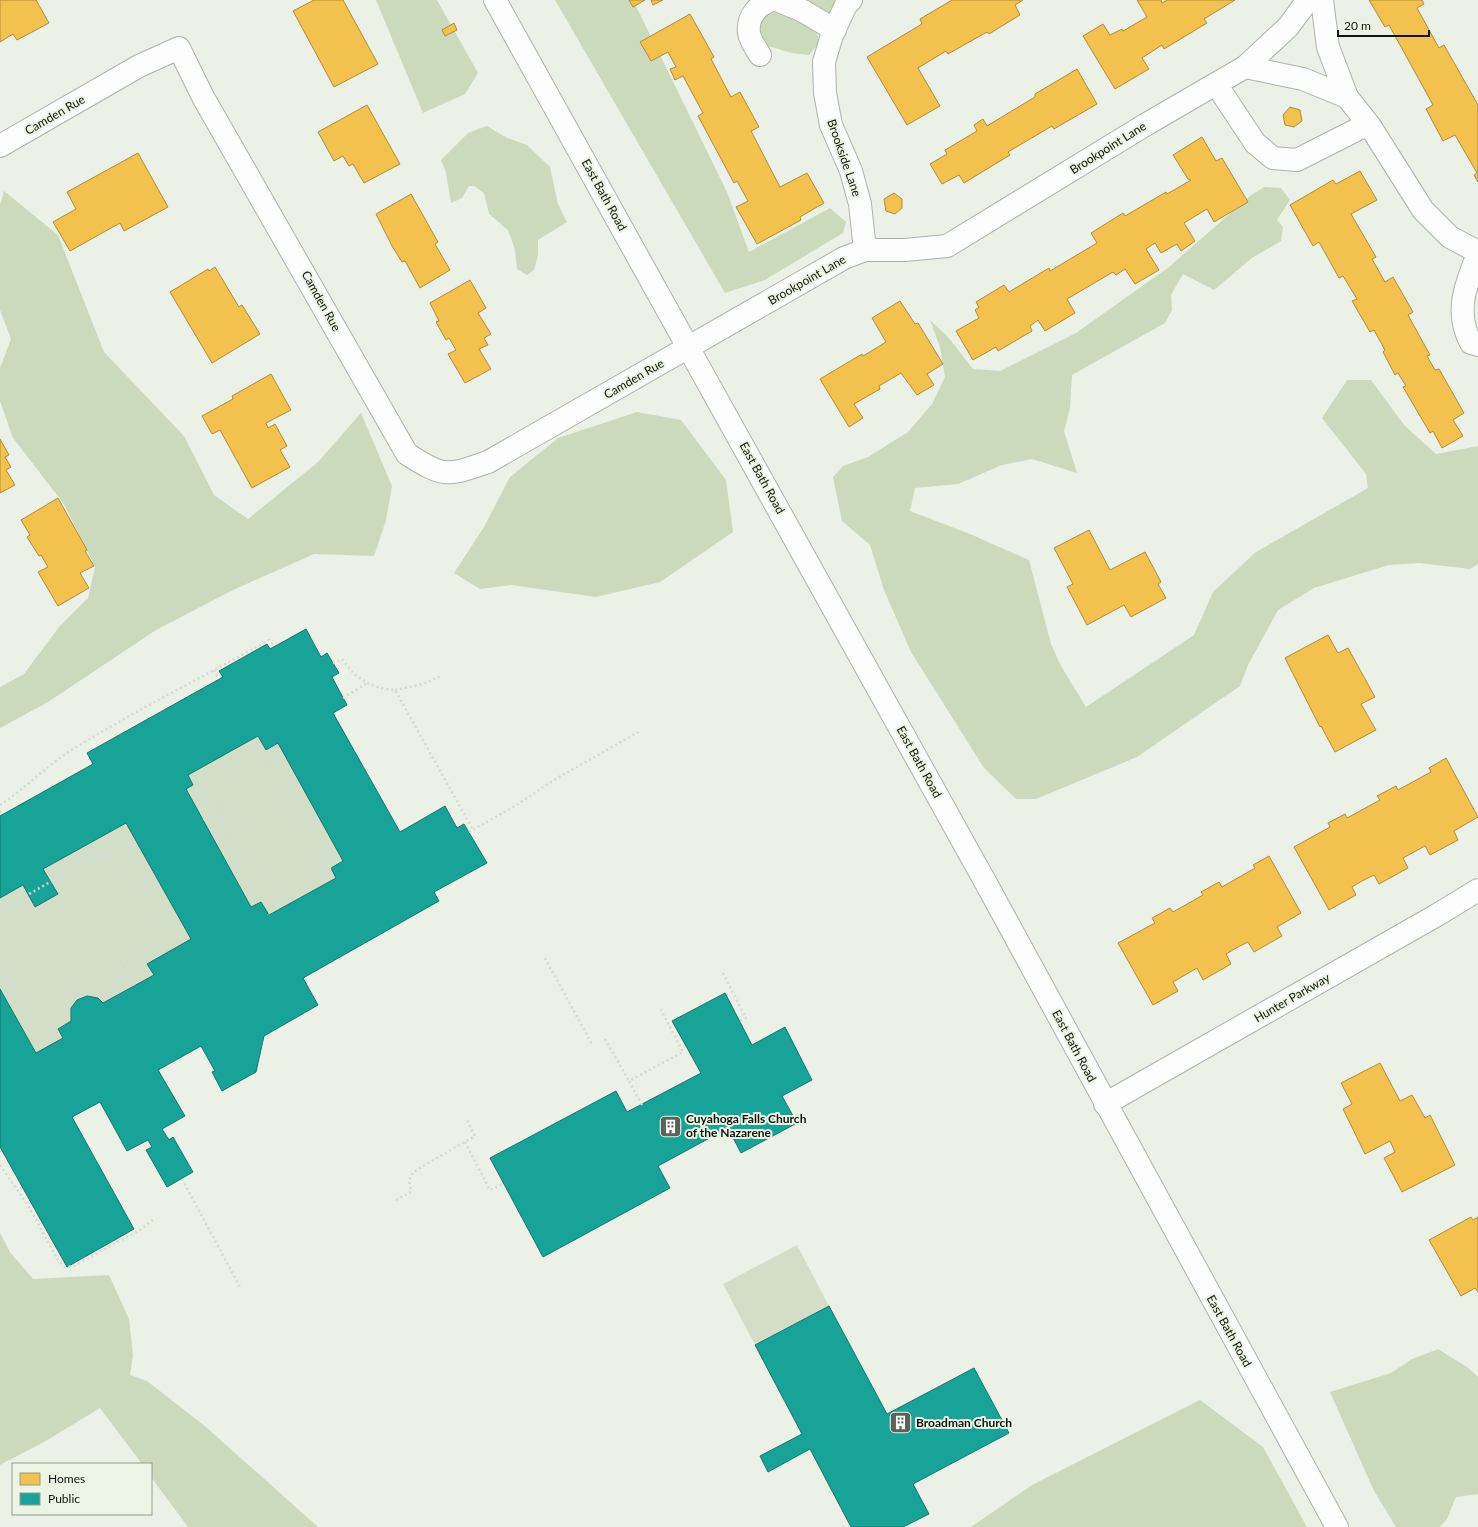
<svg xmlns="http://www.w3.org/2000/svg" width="1478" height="1527" viewBox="0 0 1478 1527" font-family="Lato,sans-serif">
<rect width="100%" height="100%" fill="#ecf1e8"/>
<g fill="#d3dec9">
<polygon points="258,736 266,750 278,743 343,861 331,868 336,878 269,915 261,902 251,907 186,789 193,785 188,775"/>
<polygon points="126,823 191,939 147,964 154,975 103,1003 98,998 71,1021 58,1029 63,1038 36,1053 0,989 0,898 23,885 35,907 58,894 43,869"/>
<polygon points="797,1245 829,1306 755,1345 723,1284"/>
</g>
<g fill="#cadabb">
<polygon points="376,0 437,0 478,73 465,94 423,113"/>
<polygon points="555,0 633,0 727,192 749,252 830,208 846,222 843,233 765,280 725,293"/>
<polygon points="793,0 848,0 823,20"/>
<path d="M 790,10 L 817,32 L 819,43 L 809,55 L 792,53 L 761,44 L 753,34 C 764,15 768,12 790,10 Z"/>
<polygon points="487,126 507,138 527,145 550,167 558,204 567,222 538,240 538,255 534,270 527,275 517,269 515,250 508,230 489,214 484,193 474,186 469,186 462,198 451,203 446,173 441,160 468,133"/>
<polygon points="1264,187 1281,188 1290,200 1277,220 1283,227 1281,241 1252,258 1214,290 1183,274 1171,295 1172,310 1165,323 1072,375 1070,408 1064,431 1077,473 1032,459 1002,465 958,484 915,488 910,511 970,534 1029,560 1051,644 1061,666 1086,707 1194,635 1213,592 1256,552 1368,488 1366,474 1322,418 1347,380 1371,380 1404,425 1436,454 1478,446 1478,564 1470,569 1419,563 1389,565 1314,588 1278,610 1248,665 1240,686 1137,757 1036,799 1016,799 984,768 911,652 884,590 870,545 842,521 833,477 843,466 868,457 908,432 932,404 945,377 940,347 930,320 948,337 973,369 1000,371 1076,333 1169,267 1250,196"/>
<polygon points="4,191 58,235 104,352 184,436 214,495 248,519 318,462 361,413 392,486 386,520 374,556 314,554 233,590 156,630 48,702 0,728 0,687 24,674 59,627 88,598 95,567 64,504 13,438 0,401 0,368 11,339 0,310 0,205"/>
<polygon points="637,412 681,420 726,480 733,532 660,582 596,597 511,585 480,589 454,573 484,527 510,477 558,438"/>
<polygon points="0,1233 10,1252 33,1279 109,1275 129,1319 133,1355 130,1375 147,1381 206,1427 318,1527 188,1527 151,1477 151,1464 142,1464 100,1408 44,1442 0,1465"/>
<polygon points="1438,1349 1467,1367 1478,1377 1478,1494 1456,1497 1447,1519 1440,1527 1396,1527 1374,1491 1330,1392 1391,1373 1412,1359"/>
<polygon points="1200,1400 1263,1447 1307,1527 971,1527 1032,1485"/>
</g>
<g fill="#f2c14e" stroke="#ae8d3a">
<polygon points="0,0 36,0 49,23 17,40 13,34 0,42"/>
<polygon points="314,0 343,0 378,64 334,87 293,11"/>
<polygon points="629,0 645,0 633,7"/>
<polygon points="651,0 663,0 653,5"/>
<polygon points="952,0 1023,0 1015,5 1020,15 989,34 987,32 948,54 946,51 918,68 940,106 907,125 867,57 922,24 920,19"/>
<polygon points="1137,0 1161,0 1162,3 1167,0 1235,0 1204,19 1207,23 1164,49 1162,45 1142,58 1149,69 1115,89 1083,36 1103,24 1110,35 1122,29 1123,31 1147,17"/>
<polygon points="1369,0 1422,0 1424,4 1417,8 1439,48 1444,45 1478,105 1478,182 1474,175 1477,173 1455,135 1443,141 1426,109 1433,105 1389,25 1385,27"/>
<polygon points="690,14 714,57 711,59 731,97 740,92 759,127 751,131 780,187 807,173 824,203 800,217 801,220 757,244 736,207 748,201 737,181 734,183 698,116 703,113 683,76 675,80 670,69 676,67 668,52 651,61 640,42"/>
<polygon points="454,23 457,30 445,36 442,30"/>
<polygon points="1077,69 1097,104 1054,129 1052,126 1008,152 1010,155 964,183 959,175 942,184 930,164 947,154 945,150 977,131 974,125 983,119 987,126 1035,97 1035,94"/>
<polygon points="367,105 400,164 364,183 353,164 349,166 343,156 334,161 318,132"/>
<polygon points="1290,107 1300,110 1302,121 1294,127 1285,125 1283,115"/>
<polygon points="1202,137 1216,161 1222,158 1248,202 1214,222 1207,209 1184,223 1195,241 1181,251 1177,244 1161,253 1155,243 1146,249 1159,270 1135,284 1125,269 1116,275 1113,272 1067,299 1075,313 1045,331 1038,320 1030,326 1032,331 998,351 996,347 973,360 956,331 979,318 975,310 979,307 976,302 1004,285 1009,292 1049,268 1050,271 1097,243 1091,233 1123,213 1125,216 1166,192 1167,194 1191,180 1188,179 1173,155"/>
<polygon points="138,153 168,207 124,231 120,223 70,251 53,222 76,209 67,192"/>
<polygon points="1360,171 1377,200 1351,214 1376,257 1372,259 1385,282 1393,277 1413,312 1408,315 1430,355 1427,356 1435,370 1439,369 1464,413 1453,420 1463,436 1442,448 1433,431 1430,433 1403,387 1406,386 1398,373 1395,375 1383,352 1385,350 1374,330 1370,332 1352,301 1357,299 1343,276 1339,278 1319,242 1313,246 1290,205 1333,180 1336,184"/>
<polygon points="894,193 902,199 902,208 895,214 886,211 884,199"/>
<polygon points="411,194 438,242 435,244 450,270 420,288 405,261 402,262 392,246 376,214"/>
<polygon points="215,267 239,307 242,305 260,334 212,363 170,292 208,269 209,271"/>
<polygon points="470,280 486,308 478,313 491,334 484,338 488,345 479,349 491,369 465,383 448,354 456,350 449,338 446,340 436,322 439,321 430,303"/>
<polygon points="900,301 915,324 918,323 943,364 927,374 934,385 917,395 901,373 879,386 880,389 854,404 863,418 849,427 820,379 862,354 863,356 886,342 872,318"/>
<polygon points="271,374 291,410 266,423 268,428 275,424 287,446 280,450 290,467 252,488 220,430 212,434 202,416 233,399 232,396"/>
<polygon points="0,439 9,455 5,457 11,467 6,470 15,485 0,493"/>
<polygon points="58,498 87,550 85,551 94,566 80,573 89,588 58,606 38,572 48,567 41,555 39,556 27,537 30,535 21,520"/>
<polygon points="1089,530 1110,570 1145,552 1161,582 1158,584 1166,598 1131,617 1124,605 1087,625 1067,587 1073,584 1054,548"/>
<polygon points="1328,635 1338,653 1348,648 1375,697 1361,704 1376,730 1335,752 1321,726 1320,727 1285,658"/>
<polygon points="1446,758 1478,817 1454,831 1458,840 1430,855 1425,846 1403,858 1408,868 1379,884 1374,875 1362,881 1352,887 1356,895 1329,910 1294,847 1330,827 1328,823 1345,814 1347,818 1380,800 1377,796 1396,786 1398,790 1431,772 1429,768"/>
<polygon points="1269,856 1301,913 1277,927 1282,936 1254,952 1248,942 1238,947 1226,954 1231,964 1203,980 1197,968 1173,982 1178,991 1153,1005 1118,943 1155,923 1152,918 1170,908 1173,912 1203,895 1201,892 1219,882 1222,887 1255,868 1253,865"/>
<polygon points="1380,1063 1400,1101 1412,1095 1425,1118 1430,1115 1455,1165 1402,1192 1384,1158 1395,1152 1390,1141 1365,1154 1343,1109 1352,1104 1341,1083"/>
<polygon points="1471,1217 1473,1220 1478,1217 1478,1292 1475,1288 1461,1296 1429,1240"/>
</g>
<g fill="#17a398" stroke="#15786e" fill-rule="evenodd">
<path d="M 306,629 L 321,657 L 327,653 L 339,673 L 332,677 L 347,705 L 333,713 L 400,832 L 445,806 L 457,828 L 464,824 L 487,863 L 434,892 L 439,901 L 303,978 L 318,1005 L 264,1036 L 256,1072 L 222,1091 L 212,1072 L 215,1071 L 201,1046 L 158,1070 L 185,1116 L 162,1129 L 169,1140 L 173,1137 L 193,1172 L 167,1187 L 146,1150 L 152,1147 L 148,1140 L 127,1151 L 100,1102 L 72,1117 L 134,1229 L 67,1267 L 0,1147 L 0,989 L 36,1053 L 63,1038 L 58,1029 L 71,1021 L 71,1008 L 77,1000 L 87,996 L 98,998 L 103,1003 L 154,975 L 147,964 L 191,939 L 126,823 L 43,869 L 58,894 L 35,907 L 23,885 L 0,898 L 0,816 L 93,764 L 87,753 L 223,677 L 219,671 L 267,644 L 270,649 ZM 258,736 L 266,750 L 278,743 L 343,861 L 331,868 L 336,878 L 269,915 L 261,902 L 251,907 L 186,789 L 193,785 L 188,775 Z"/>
<polygon points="725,993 752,1045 785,1027 812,1080 782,1096 797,1123 741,1153 728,1128 658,1166 670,1188 543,1257 490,1158 616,1091 627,1112 701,1073 672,1021"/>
<polygon points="829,1306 887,1414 974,1368 1009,1433 913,1484 929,1514 903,1527 851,1527 810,1449 768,1472 760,1456 802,1434 755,1345"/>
</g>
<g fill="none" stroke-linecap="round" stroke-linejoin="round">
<defs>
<g id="minor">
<polyline points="495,0 987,885 1337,1527"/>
<polyline points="777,0 803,11 835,30"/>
<polyline points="851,0 846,5 832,35 824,62 825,93 831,125 851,171 860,204 865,250"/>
<polyline points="1322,0 1328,47 1347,97"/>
<path d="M 760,55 C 756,49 750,40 749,33 C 747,16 758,5 772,0"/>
<polyline points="1245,67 1288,27 1308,0"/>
<polyline points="1216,84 1255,143 1273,158 1297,160 1368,124"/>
<path d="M 0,146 L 139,66 L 179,48 L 203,97 L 407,454 C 445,478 447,476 488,462 L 844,258 L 865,250 L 905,250 L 947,246 L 1145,125 L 1245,67 L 1303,79 L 1347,97 L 1370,126 L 1423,210 L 1450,237 L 1478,252"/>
<path d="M 1478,254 C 1466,284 1454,312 1471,343 L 1478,345"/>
<polyline points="1105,1104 1437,915 1478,890"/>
</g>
</defs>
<use href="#minor" stroke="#aeb2ab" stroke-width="24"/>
<g stroke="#d5d7d4" stroke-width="2.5" stroke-dasharray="2 3" stroke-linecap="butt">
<path d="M 333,663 L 342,659 C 356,679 370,688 395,690 L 473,830"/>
<polyline points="214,670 219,679"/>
<polyline points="395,690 423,684 441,676"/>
<polyline points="343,698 367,683"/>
<path d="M 266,750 L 265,767 C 285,785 293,811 304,835 C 309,845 315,855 321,865 L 331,868"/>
<path d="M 265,767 C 251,766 238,769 230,782 C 226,789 221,796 220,804 C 216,835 260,869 280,888 L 269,915"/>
<path d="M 0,805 C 25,789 45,767 70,751 C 134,711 203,677 269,640 L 274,647"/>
<polyline points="0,811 2,814"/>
<polyline points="203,819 221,817"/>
<polyline points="469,832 515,806 554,780 640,731"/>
<polyline points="230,835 289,801"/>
<polyline points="280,888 321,865"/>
<path d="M 0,913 L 13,903 L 89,860 L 103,855 L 114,856 L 145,907 L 150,921 L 147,933 L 113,983 C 107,981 99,977 92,976 C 71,974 41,1009 24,997 C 13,990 6,972 0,961"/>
<polyline points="545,958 593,1046"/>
<polyline points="124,966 134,986"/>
<polyline points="723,973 746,1018 740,1021"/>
<polyline points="113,983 118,995"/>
<polyline points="605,1039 629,1081"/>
<polyline points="642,1105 629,1081 683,1052 660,1008"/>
<polyline points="465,1142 490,1190 503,1184"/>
<polyline points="0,1165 29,1207 58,1260 65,1267 74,1266 140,1230 154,1219"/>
<polyline points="182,1179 240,1287"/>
<polyline points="396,1200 411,1192 409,1180 413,1172 475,1136 466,1118"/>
</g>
<use href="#minor" stroke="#fcfdfc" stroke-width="22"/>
</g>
<defs>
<symbol id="building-square" viewBox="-11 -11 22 22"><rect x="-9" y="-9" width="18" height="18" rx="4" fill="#5d615a" stroke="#ecf5e4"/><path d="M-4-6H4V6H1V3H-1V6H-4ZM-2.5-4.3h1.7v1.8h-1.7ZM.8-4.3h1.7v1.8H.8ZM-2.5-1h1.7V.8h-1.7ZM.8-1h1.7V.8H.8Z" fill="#fff"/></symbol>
</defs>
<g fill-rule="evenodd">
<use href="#building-square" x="658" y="1114" width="25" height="25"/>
<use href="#building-square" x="888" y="1410" width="25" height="25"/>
</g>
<g text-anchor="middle" stroke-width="4" stroke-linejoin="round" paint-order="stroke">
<g font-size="12" fill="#10130d" stroke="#ecf5e4">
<text transform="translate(55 115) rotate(-30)" y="4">Camden Rue</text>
<text transform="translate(1108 148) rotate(-32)" y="4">Brookpoint Lane</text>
<text transform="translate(844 158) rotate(71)" y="4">Brookside Lane</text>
<text transform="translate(604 195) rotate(61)" y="4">East Bath Road</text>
<text transform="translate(807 280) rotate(-30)" y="4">Brookpoint Lane</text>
<text transform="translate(321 301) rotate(61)" y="4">Camden Rue</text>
<text transform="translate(634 379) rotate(-30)" y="4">Camden Rue</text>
<text transform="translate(762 478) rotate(61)" y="4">East Bath Road</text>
<text transform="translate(919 762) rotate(61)" y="4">East Bath Road</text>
<text transform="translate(1292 998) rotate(-30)" y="4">Hunter Parkway</text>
<text transform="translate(1074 1046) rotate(62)" y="4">East Bath Road</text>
<text transform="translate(1229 1331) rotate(61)" y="4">East Bath Road</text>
</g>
<g font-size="12" font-weight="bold" fill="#10130d" stroke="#ecf5e4" text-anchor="start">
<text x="686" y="1123">Cuyahoga Falls Church<tspan x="686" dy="14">of the Nazarene</tspan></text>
<text x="916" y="1427">Broadman Church</text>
</g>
</g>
<rect x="12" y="1463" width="140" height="52" fill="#ecf5e4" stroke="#949b8e"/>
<rect x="20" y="1473" width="20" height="12" fill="#f2c14e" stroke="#949b8e"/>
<text x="48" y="1483" font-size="12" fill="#10130d">Homes</text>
<rect x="20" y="1493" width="20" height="12" fill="#17a398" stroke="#949b8e"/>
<text x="48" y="1503" font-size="12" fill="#10130d">Public</text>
<path d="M1338 30v6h91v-6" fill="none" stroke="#10130d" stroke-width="2"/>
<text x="1344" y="30" font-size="12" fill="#10130d" stroke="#ecf5e4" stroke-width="3" paint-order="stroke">20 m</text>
</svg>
